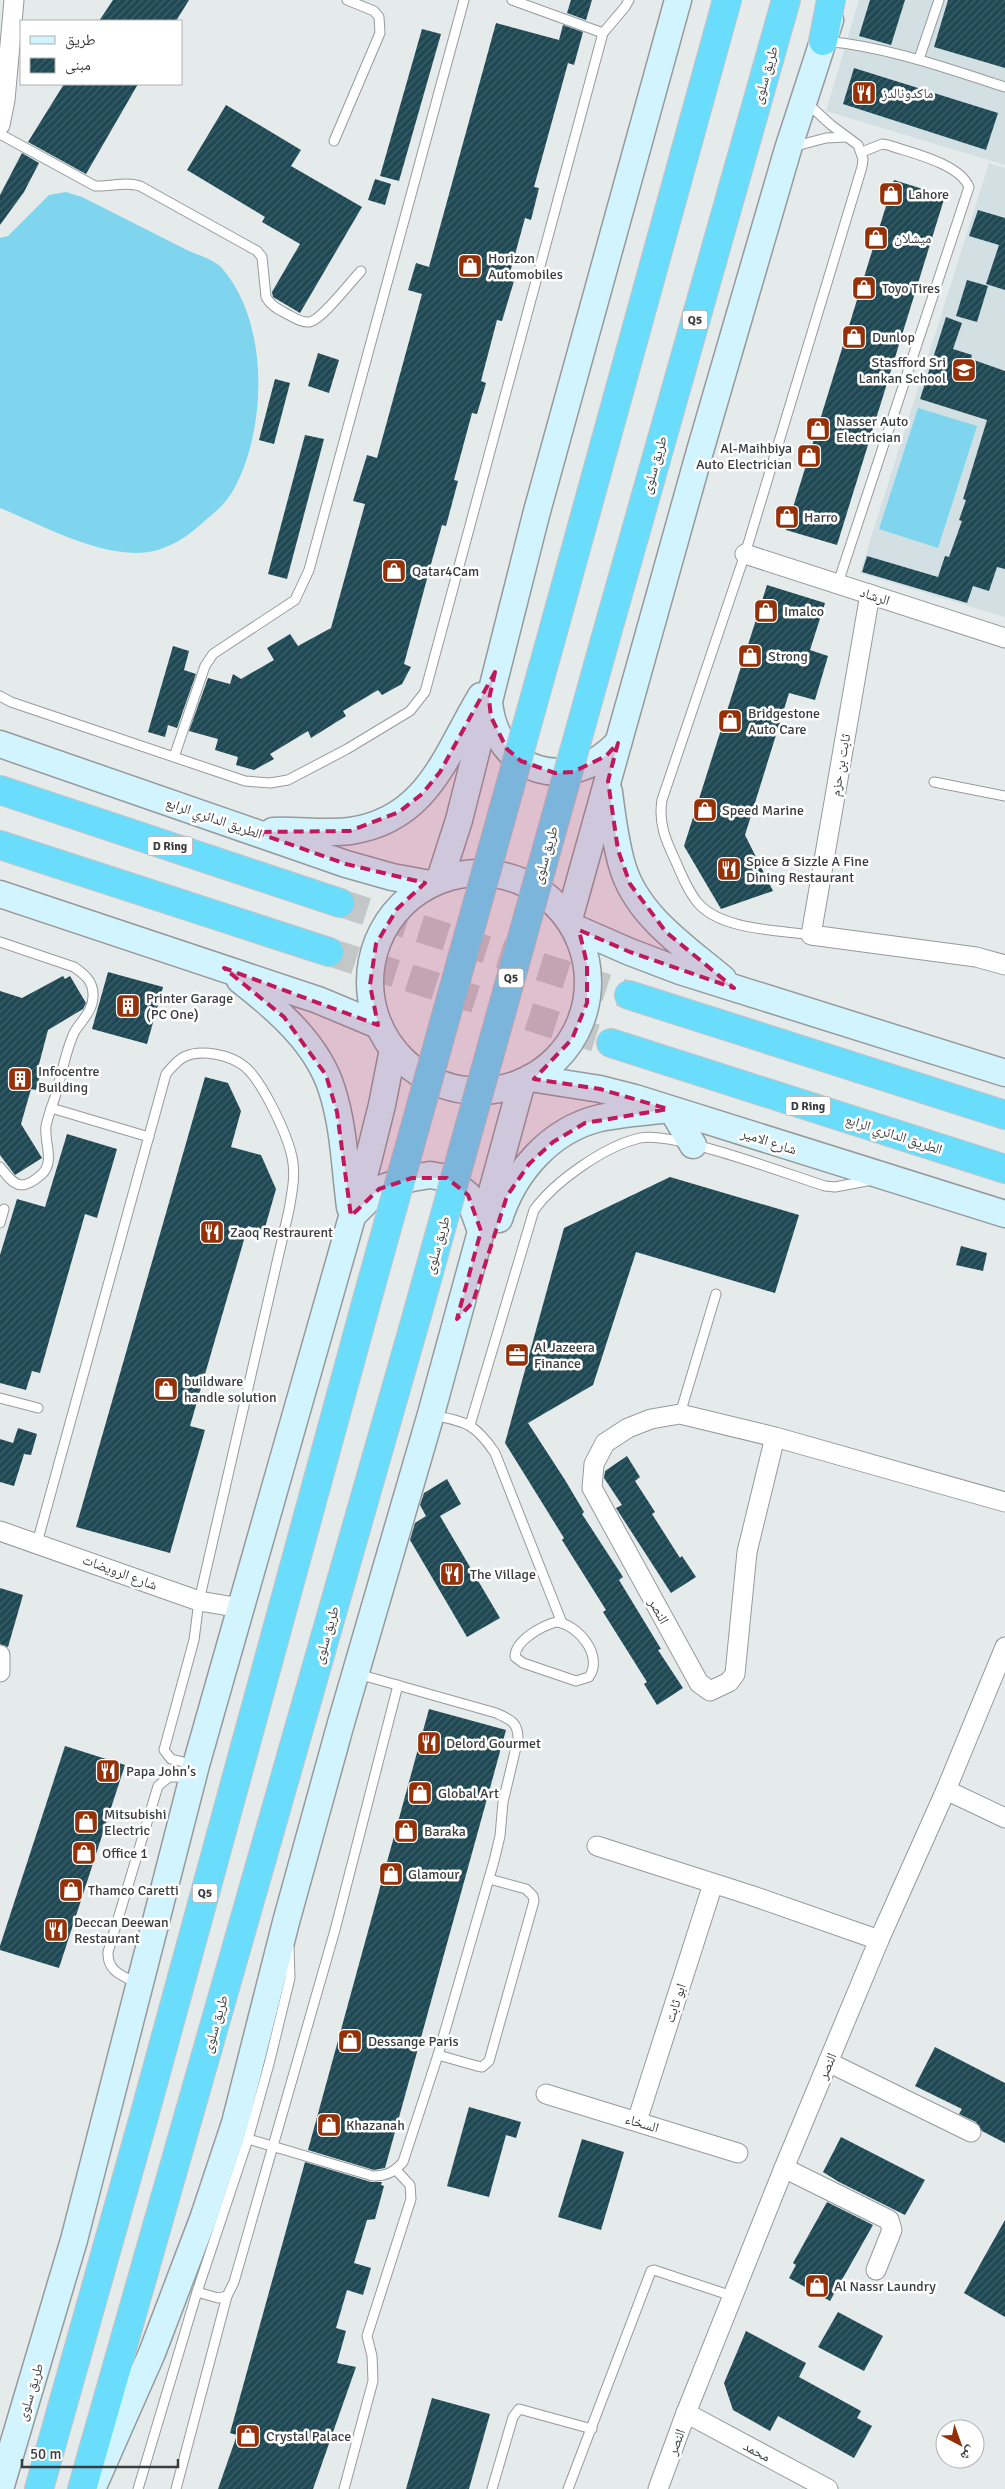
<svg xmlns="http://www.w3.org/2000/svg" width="1005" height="2489" viewBox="0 0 1005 2489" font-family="Signika,'Noto Naskh Arabic',sans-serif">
<defs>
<pattern id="building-hatch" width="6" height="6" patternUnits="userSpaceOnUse" patternTransform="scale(1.25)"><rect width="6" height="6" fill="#1e4853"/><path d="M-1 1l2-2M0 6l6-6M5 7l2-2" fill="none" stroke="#3f616a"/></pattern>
</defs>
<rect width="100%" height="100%" fill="#e5eaeb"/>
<g fill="#d2e0e4">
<polygon points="859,0 1005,0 1005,165 826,111"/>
<polygon points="989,163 1005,168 1005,617 860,573"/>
</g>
<g fill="#7ed5ed">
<path d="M 66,192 L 82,197 C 117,215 152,232 187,250 C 197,255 213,259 221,267 C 270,322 267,428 234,489 C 226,504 213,514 200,525 C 182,541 161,553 136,553 C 89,552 42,525 0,508 L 0,238 L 8,236 L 49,195 Z"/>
<polygon points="918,408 977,426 938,548 879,529"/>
</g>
<g fill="url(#building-hatch)">
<polygon points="113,0 189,0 176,21 99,21"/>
<polygon points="571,0 592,0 586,20 567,13"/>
<polygon points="870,0 905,0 891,45 859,36"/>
<polygon points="948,0 1005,0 1005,68 934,47"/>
<polygon points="496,23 559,40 563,25 583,32 574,65 568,63 534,187 539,188 531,220 525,218 508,280 514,281 502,321 497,320 481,381 486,383 477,414 472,413 454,480 458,481 446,526 442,525 431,564 404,664 411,667 402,684 382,695 378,690 343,711 346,716 311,738 308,731 270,754 274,759 254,770 236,765 238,757 215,750 218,739 189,731 208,678 230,684 233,674 241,679 274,660 267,648 290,634 298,646 331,628 365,504 353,501 367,455 377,458 422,294 408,290 416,263 429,267"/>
<polygon points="422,29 441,34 399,181 380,176"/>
<polygon points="854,68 998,113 986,150 843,104"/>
<polygon points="64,84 138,84 86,174 28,142"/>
<polygon points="226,105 301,150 291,166 362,207 300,313 273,297 272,292 300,244 262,222 265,217 187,170"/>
<polygon points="22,153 39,163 24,192 0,225 0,195"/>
<polygon points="375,179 391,184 385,205 368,200"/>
<polygon points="894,180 945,196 837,545 786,530"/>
<polygon points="978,210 1005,218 1005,290 986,284 999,245 969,236"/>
<polygon points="967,280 988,286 977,322 956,316"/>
<polygon points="946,317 962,323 953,349 972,355 971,359 1005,371 1005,569 997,567 989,591 973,586 967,603 862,572 867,556 938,577 945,556 949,557 962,521 959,520 966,500 963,499 987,420 920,399"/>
<polygon points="318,353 339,360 329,393 308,386"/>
<polygon points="275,379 290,383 274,444 259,440"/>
<polygon points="305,435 324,439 287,579 268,574"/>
<polygon points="767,585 825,603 810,650 828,656 815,700 789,693 745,835 773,891 721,909 684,846"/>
<polygon points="173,646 189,651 184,670 196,674 177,728 168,725 165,737 148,732"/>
<polygon points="108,972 163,987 147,1044 92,1029"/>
<polygon points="63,976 65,979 70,976 86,1003 83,1009 48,1030 38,1068 42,1069 36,1090 31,1089 21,1124 42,1158 15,1175 0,1155 0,991 22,998"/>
<polygon points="205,1077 228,1083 241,1111 231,1147 261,1155 276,1189 264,1231 248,1226 190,1426 205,1430 170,1553 76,1527"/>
<polygon points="67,1134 117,1149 97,1218 85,1214 40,1373 32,1371 26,1390 0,1383 0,1255 17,1199 45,1207"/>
<polygon points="670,1177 799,1215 775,1293 636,1252 593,1385 528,1423 565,1480 584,1512 582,1514 623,1577 619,1580 661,1649 658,1650 683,1688 657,1705 644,1684 647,1682 603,1612 606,1610 562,1540 564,1538 505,1443 564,1228"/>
<polygon points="961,1246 987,1253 983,1271 956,1265"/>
<polygon points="18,1428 37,1434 31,1455 24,1454 14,1486 0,1482 0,1439 13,1443"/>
<polygon points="627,1456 640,1477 635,1481 655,1512 652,1514 680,1558 682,1556 696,1577 671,1593 616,1508 622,1505 604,1478 605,1471"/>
<polygon points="447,1479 461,1504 440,1516 500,1618 467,1637 410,1540 415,1523 426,1516 420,1505 424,1493"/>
<polygon points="0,1588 23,1595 8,1647 0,1644"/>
<polygon points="429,1709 506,1730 385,2168 374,2170 308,2150"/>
<polygon points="65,1746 125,1765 59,1968 0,1950 0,1946"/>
<polygon points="935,2047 1005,2083 1005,2143 982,2131 976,2122 959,2114 962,2109 915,2086"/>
<polygon points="469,2107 521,2122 516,2138 506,2135 489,2197 447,2186"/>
<polygon points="841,2137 925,2180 905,2215 839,2182 823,2172"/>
<polygon points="582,2139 624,2152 601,2230 558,2217"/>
<polygon points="305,2162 371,2182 382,2182 381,2185 384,2186 375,2219 367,2220 354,2263 371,2268 363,2295 347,2290 336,2328 346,2331 337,2363 356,2367 313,2489 218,2489 237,2435 230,2433"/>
<polygon points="827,2202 873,2225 830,2301 789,2278 796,2265 793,2263"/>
<polygon points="1005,2220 1005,2317 964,2293"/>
<polygon points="838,2312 883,2336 864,2371 818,2347"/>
<polygon points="746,2331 806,2363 799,2377 861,2411 857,2418 872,2426 854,2458 778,2416 770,2431 733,2410 724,2383"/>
<polygon points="432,2398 490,2414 469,2489 406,2489"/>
</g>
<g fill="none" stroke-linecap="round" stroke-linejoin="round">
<g stroke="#c3c7c8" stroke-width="28" stroke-dasharray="28 14" stroke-linecap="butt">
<polyline points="340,903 629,995"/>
<polyline points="329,952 611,1043"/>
</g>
<defs>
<g id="service">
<polyline points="512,0 603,33"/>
<path d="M 825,41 C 888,47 946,68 1005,87"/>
<polyline points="919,59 939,0"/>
<path d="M 806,102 L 831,125 L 858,145 L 863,159 L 862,167 L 745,554 L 662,800 C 658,823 666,841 676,862 C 682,876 688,891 698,903 C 721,930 778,930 811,935"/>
<path d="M 0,134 L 95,186 C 110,187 126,181 140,186 L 257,251 L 262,257 L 266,297 C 271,306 278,309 287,314 C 293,317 301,323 309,322 C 321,321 351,281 361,271"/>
<polyline points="334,141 380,33 379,17 374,11 347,0"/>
<polyline points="792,147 826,138 846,137"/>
<path d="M 838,583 L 969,187 C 959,163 911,153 888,145 L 882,144 L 862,152"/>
<polyline points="0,696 11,702 245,781 270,783 288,780 347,749 410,711 425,692 603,33 625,7 629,0"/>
<polyline points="174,757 205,666 213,654 295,600 309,570 464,0"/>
<polyline points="934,782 1005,796"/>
<path d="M 0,942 L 74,967 C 84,974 93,981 93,994 C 94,1009 83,1019 75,1031 C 66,1048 61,1078 55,1097 C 52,1106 48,1116 46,1126 C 44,1142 55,1162 42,1174 C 21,1193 14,1185 0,1167"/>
<polyline points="51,1108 149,1137"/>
<polyline points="0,1223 4,1209"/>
<polyline points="0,1398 38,1408"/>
<polyline points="680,1414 716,1294"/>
<path d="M 432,1415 C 466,1422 475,1423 495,1453 L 562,1623"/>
<path d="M 470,1425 L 534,1210 C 555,1181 605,1146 640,1138 C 673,1131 787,1174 825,1186 L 835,1187 L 872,1180"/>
<path d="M 37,1543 L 166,1074 C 171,1068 178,1059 186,1056 C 202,1049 230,1055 244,1066 C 262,1080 287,1134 292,1157 C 296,1175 292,1192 289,1210 L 199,1601 L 194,1640 L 164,1750 L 171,1759 L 195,1765"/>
<path d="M 556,1622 C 578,1624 604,1656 589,1677 L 576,1681 L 523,1663 L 515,1657 C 515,1640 542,1626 556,1622 Z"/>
<path d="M 137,1983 C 122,1976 107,1971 108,1952 L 158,1786 L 169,1777 L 191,1777"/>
<polyline points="438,2055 477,2066 482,2067 489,2061 534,1901 533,1896 526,1889 489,1879"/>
<path d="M 248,2139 L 373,2176 C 387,2176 394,2172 403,2162 L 438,2055 L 494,1861 L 500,1836 L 503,1802 L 518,1739 C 518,1722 511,1720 496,1713 L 358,1674"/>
<polyline points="197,2292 218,2298 227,2296 234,2282 335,1930 398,1685"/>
<polyline points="138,2489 197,2292 248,2139 269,2064 290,1978 289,1947"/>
<polyline points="176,2489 227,2296"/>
<polyline points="344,2489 373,2381 372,2356 367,2336 411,2199 410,2185 396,2170"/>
<polyline points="492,2489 513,2417 519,2409 592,2429"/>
<polyline points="568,2489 651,2271 654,2270 732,2296"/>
</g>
<g id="minor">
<polyline points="0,125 5,100 14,0"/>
<polyline points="745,554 1005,638"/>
<polyline points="870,594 811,935 976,957 1005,965"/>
<polyline points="775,1437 747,1552 735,1674 729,1682 710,1691 699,1683 592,1488 594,1464 605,1443 628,1428 651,1419 680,1414 775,1437 1005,1502"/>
<polyline points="0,1531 199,1601 241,1608"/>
<polyline points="0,1655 0,1672"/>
<polyline points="946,1790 1005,1818"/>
<polyline points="597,1846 750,1895 879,1940"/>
<polyline points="828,2062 971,2132"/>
<polyline points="546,2094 738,2153"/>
<polyline points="637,2121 713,1884"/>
<polyline points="784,2168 889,2220 892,2230 876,2270"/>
<polyline points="686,2413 828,2489"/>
<polyline points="658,2489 686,2413 784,2168 879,1940 946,1790 1005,1647"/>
</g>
<g id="secondary">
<path d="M 489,702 C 496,775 570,794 618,743"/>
<polyline points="0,744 346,864 392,877 430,884"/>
<path d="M 609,792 C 612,816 615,841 622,865 C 636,915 685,947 723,979"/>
<path d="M 273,831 C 299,830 325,834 350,831 C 428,820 446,754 481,696"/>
<circle cx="479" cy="982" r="109"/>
<polyline points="440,879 459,820 536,515 678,0"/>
<polyline points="0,894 318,1000 378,1025"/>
<polyline points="569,919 700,451 788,149 830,20"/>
<polyline points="575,928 630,952 680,971 1005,1073"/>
<path d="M 240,980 C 277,1009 318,1044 332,1090 C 344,1127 345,1169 350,1207"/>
<polyline points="530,1078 600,1089 635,1098 1005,1214"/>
<polyline points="672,1110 693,1145"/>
<polyline points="354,1214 379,1189 412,1178 430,1175 447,1178 468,1195 481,1231"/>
<path d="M 499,1219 C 514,1172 550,1130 600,1118 C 620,1114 641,1112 661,1110"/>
<polyline points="0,2489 74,2240 196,1765 368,1161 382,1105 393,1049"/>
<polyline points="92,2489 152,2353 203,2219 235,2123 286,1922 341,1723 431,1414 522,1082"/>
</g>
<g id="motorway">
<polyline points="823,41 831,0"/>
<polyline points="554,628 727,0"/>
<polyline points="605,640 786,0"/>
<polyline points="0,790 340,903"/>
<polyline points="0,845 329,952"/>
<polyline points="629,995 1005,1115"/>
<polyline points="611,1043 1005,1169"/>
<polyline points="39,2489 143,2120 368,1296"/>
<polyline points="82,2489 417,1315"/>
</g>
</defs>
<use href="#service" stroke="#969a9b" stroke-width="11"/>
<use href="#minor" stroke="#969a9b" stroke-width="21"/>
<use href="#secondary" stroke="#969a9b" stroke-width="29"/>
<use href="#motorway" stroke="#c4c4c5" stroke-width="30"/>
<use href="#service" stroke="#fff" stroke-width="9"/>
<use href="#minor" stroke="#fff" stroke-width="19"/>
<use href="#secondary" stroke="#d2f4fe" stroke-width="26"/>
<use href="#motorway" stroke="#6adcfc" stroke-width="28"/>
<defs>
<g id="motorway-bridge">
<polyline points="368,1296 554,628"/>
<polyline points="417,1315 605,640"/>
</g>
</defs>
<use href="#motorway-bridge" stroke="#c4c4c5" stroke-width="30" stroke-linecap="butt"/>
<use href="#motorway-bridge" stroke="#6adcfc" stroke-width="28"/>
</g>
<path fill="#c2185b" fill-opacity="0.2" stroke="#c2185b" stroke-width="4" stroke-dasharray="10 6" stroke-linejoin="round" d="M 495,672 L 489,699 L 491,717 L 507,749 L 521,761 L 555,773 L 573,772 L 606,756 L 618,743 L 608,781 L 618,850 L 630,884 L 666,932 L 734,988 L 630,952 L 579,930 L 587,964 L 587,1003 L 572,1039 L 534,1079 L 600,1089 L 668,1109 L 585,1123 L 553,1142 L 529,1164 L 507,1196 L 473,1302 L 457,1319 L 481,1231 L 468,1195 L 447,1178 L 412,1178 L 379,1189 L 351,1216 L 337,1112 L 326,1075 L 284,1017 L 224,968 L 378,1025 L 370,985 L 376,944 L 397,909 L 425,883 L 346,864 L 255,832 L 350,831 L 399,812 L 422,794 L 440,772 Z"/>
<defs>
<symbol id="restaurant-square" viewBox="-11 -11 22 22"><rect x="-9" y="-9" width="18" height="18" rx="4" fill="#963007" stroke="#fff"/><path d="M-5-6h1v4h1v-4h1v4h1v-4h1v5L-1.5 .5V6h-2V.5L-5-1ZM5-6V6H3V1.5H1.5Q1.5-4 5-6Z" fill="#fff"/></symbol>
<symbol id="shop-square" viewBox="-11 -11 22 22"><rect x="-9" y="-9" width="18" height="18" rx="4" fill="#963007" stroke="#fff"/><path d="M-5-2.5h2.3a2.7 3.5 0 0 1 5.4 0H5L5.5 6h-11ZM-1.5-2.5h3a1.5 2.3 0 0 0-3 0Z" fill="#fff"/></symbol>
<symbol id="school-square" viewBox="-11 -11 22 22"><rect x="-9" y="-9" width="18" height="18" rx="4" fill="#963007" stroke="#fff"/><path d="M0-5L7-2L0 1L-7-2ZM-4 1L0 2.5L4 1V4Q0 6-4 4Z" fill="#fff"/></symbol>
<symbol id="building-square" viewBox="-11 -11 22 22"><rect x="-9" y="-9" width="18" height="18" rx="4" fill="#963007" stroke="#fff"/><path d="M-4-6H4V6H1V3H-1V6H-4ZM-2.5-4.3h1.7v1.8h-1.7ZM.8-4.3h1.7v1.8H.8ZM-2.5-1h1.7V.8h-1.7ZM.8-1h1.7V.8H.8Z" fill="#fff"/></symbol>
<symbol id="office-square" viewBox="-11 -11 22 22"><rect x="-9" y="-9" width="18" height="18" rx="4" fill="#963007" stroke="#fff"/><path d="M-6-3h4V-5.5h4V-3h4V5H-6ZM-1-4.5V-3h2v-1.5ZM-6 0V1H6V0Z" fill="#fff"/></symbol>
</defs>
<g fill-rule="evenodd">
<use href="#restaurant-square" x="850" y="79" width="28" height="28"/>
<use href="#shop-square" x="877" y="180" width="28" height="28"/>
<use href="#shop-square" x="862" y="224" width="28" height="28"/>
<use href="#shop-square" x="456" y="252" width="28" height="28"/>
<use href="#shop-square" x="850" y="274" width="28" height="28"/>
<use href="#shop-square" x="840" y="323" width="28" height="28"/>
<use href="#school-square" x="950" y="356" width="28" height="28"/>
<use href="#shop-square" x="804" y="415" width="28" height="28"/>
<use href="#shop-square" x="795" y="442" width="28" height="28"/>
<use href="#shop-square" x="773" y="503" width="28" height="28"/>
<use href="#shop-square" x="380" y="557" width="28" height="28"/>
<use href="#shop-square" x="752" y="597" width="28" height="28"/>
<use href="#shop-square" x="736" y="642" width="28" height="28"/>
<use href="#shop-square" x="716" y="707" width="28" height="28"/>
<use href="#shop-square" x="691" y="796" width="28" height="28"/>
<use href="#restaurant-square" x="715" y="855" width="28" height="28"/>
<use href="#building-square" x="114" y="992" width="28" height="28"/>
<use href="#building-square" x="6" y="1065" width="28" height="28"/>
<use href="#restaurant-square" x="198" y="1218" width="28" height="28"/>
<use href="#office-square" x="503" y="1341" width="28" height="28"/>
<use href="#shop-square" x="152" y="1375" width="28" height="28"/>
<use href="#restaurant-square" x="438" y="1560" width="28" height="28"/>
<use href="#restaurant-square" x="415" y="1729" width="28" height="28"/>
<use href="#restaurant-square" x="94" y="1757" width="28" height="28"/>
<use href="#shop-square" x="406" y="1779" width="28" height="28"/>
<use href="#shop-square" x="72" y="1808" width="28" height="28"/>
<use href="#shop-square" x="392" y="1817" width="28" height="28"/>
<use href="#shop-square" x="70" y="1839" width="28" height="28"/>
<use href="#shop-square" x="377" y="1860" width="28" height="28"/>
<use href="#shop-square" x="57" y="1876" width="28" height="28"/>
<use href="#restaurant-square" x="42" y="1916" width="28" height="28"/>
<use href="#shop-square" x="336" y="2027" width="28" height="28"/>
<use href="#shop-square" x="315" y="2111" width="28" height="28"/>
<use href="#shop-square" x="803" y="2272" width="28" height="28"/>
<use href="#shop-square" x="234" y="2422" width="28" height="28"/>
</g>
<g text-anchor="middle" stroke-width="5" stroke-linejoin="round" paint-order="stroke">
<g fill="#fff" stroke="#767677" stroke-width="1">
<rect x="682.5" y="310.5" width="25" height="19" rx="4"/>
<rect x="147.5" y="836.5" width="45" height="19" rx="4"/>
<rect x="498.5" y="968.5" width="25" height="19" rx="4"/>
<rect x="785.5" y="1096.5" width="45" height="19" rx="4"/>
<rect x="192.5" y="1883.5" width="25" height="19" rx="4"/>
</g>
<g font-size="12" font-weight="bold" fill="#3b3c3d">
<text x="695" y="324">Q5</text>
<text x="170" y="850">D Ring</text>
<text x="511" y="982">Q5</text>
<text x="808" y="1110">D Ring</text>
<text x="205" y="1897">Q5</text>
</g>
<g font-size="14" fill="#3b3c3d" stroke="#fff">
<text transform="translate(765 75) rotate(-74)" y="5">طريق سلوى</text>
<text transform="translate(654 465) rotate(-74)" y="5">طريق سلوى</text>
<text transform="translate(875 596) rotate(18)" y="5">الرشاد</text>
<text transform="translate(840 765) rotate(-80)" y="5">ثابت بن حزم</text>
<text transform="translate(214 818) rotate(19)" y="5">الطريق الدائري الرابع</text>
<text transform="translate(545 855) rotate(-74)" y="5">طريق سلوى</text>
<text transform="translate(894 1134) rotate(18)" y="5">الطريق الدائري الرابع</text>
<text transform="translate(769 1141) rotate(18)" y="5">شارع الامير</text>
<text transform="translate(437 1245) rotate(-74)" y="5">طريق سلوى</text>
<text transform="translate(120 1572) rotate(20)" y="5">شارع الرويضات</text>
<text transform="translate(659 1611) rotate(61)" y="5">النصر</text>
<text transform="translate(326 1635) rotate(-74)" y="5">طريق سلوى</text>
<text transform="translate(675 2003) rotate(-72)" y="5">ابو ثابت</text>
<text transform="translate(215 2024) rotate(-74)" y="5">طريق سلوى</text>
<text transform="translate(827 2066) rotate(-67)" y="5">النصر</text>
<text transform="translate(642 2123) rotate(17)" y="5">السخاء</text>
<text transform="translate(30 2392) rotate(-73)" y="5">طريق سلوى</text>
<text transform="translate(676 2442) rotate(-70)" y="5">النصر</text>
<text transform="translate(757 2451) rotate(28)" y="5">محمد</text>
</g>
<g font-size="14" fill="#3b3c3d" stroke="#fff" text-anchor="start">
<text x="882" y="98">ماكدونالدز</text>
<text x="908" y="199">Lahore</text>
<text x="894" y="243">ميشلان</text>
<text x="488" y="263">Horizon<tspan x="488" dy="16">Automobiles</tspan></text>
<text x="882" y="293">Toyo Tires</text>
<text x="872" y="342">Dunlop</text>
<text x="946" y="367" text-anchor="end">Stasfford Sri<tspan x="946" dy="16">Lankan School</tspan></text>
<text x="836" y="426">Nasser Auto<tspan x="836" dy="16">Electrician</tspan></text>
<text x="792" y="453" text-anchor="end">Al-Maihbiya<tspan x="792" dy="16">Auto Electrician</tspan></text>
<text x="804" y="522">Harro</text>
<text x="412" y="576">Qatar4Cam</text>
<text x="784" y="616">Imalco</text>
<text x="768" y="661">Strong</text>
<text x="748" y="718">Bridgestone<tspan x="748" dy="16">Auto Care</tspan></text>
<text x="722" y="815">Speed Marine</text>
<text x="746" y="866">Spice &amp; Sizzle A Fine<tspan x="746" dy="16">Dining Restaurant</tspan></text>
<text x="146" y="1003">Printer Garage<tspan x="146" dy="16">(PC One)</tspan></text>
<text x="38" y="1076">Infocentre<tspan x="38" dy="16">Building</tspan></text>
<text x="230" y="1237">Zaoq Restraurent</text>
<text x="534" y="1352">Al Jazeera<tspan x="534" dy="16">Finance</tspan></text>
<text x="184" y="1386">buildware<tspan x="184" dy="16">handle solution</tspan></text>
<text x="470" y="1579">The Village</text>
<text x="446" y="1748">Delord Gourmet</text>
<text x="126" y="1776">Papa John's</text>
<text x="438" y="1798">Global Art</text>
<text x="104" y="1819">Mitsubishi<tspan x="104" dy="16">Electric</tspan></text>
<text x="424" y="1836">Baraka</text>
<text x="102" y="1858">Office 1</text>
<text x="408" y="1879">Glamour</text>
<text x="88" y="1895">Thamco Caretti</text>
<text x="74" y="1927">Deccan Deewan<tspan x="74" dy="16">Restaurant</tspan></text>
<text x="368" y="2046">Dessange Paris</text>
<text x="346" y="2130">Khazanah</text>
<text x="834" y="2291">Al Nassr Laundry</text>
<text x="266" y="2441">Crystal Palace</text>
</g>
</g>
<rect x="20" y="20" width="162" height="65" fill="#ffffff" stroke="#b1b1b1"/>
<rect x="30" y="36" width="25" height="8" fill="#d2f4fe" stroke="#b1b1b1"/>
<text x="65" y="45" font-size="15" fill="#3b3c3d">طريق</text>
<rect x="30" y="58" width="25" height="15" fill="url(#building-hatch)" stroke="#b1b1b1"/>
<text x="65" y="70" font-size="15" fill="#3b3c3d">مبنى</text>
<g transform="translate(960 2444) rotate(139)"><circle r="24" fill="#ffffff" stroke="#b1b1b1"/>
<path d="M0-4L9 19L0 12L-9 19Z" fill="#963007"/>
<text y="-8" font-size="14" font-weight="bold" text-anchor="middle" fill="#3b3c3d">ش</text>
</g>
<path d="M22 2459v8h156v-8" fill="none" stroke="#3b3c3d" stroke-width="2.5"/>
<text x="30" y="2459" font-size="15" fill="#3b3c3d" stroke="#ffffff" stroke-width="4" paint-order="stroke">50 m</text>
</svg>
